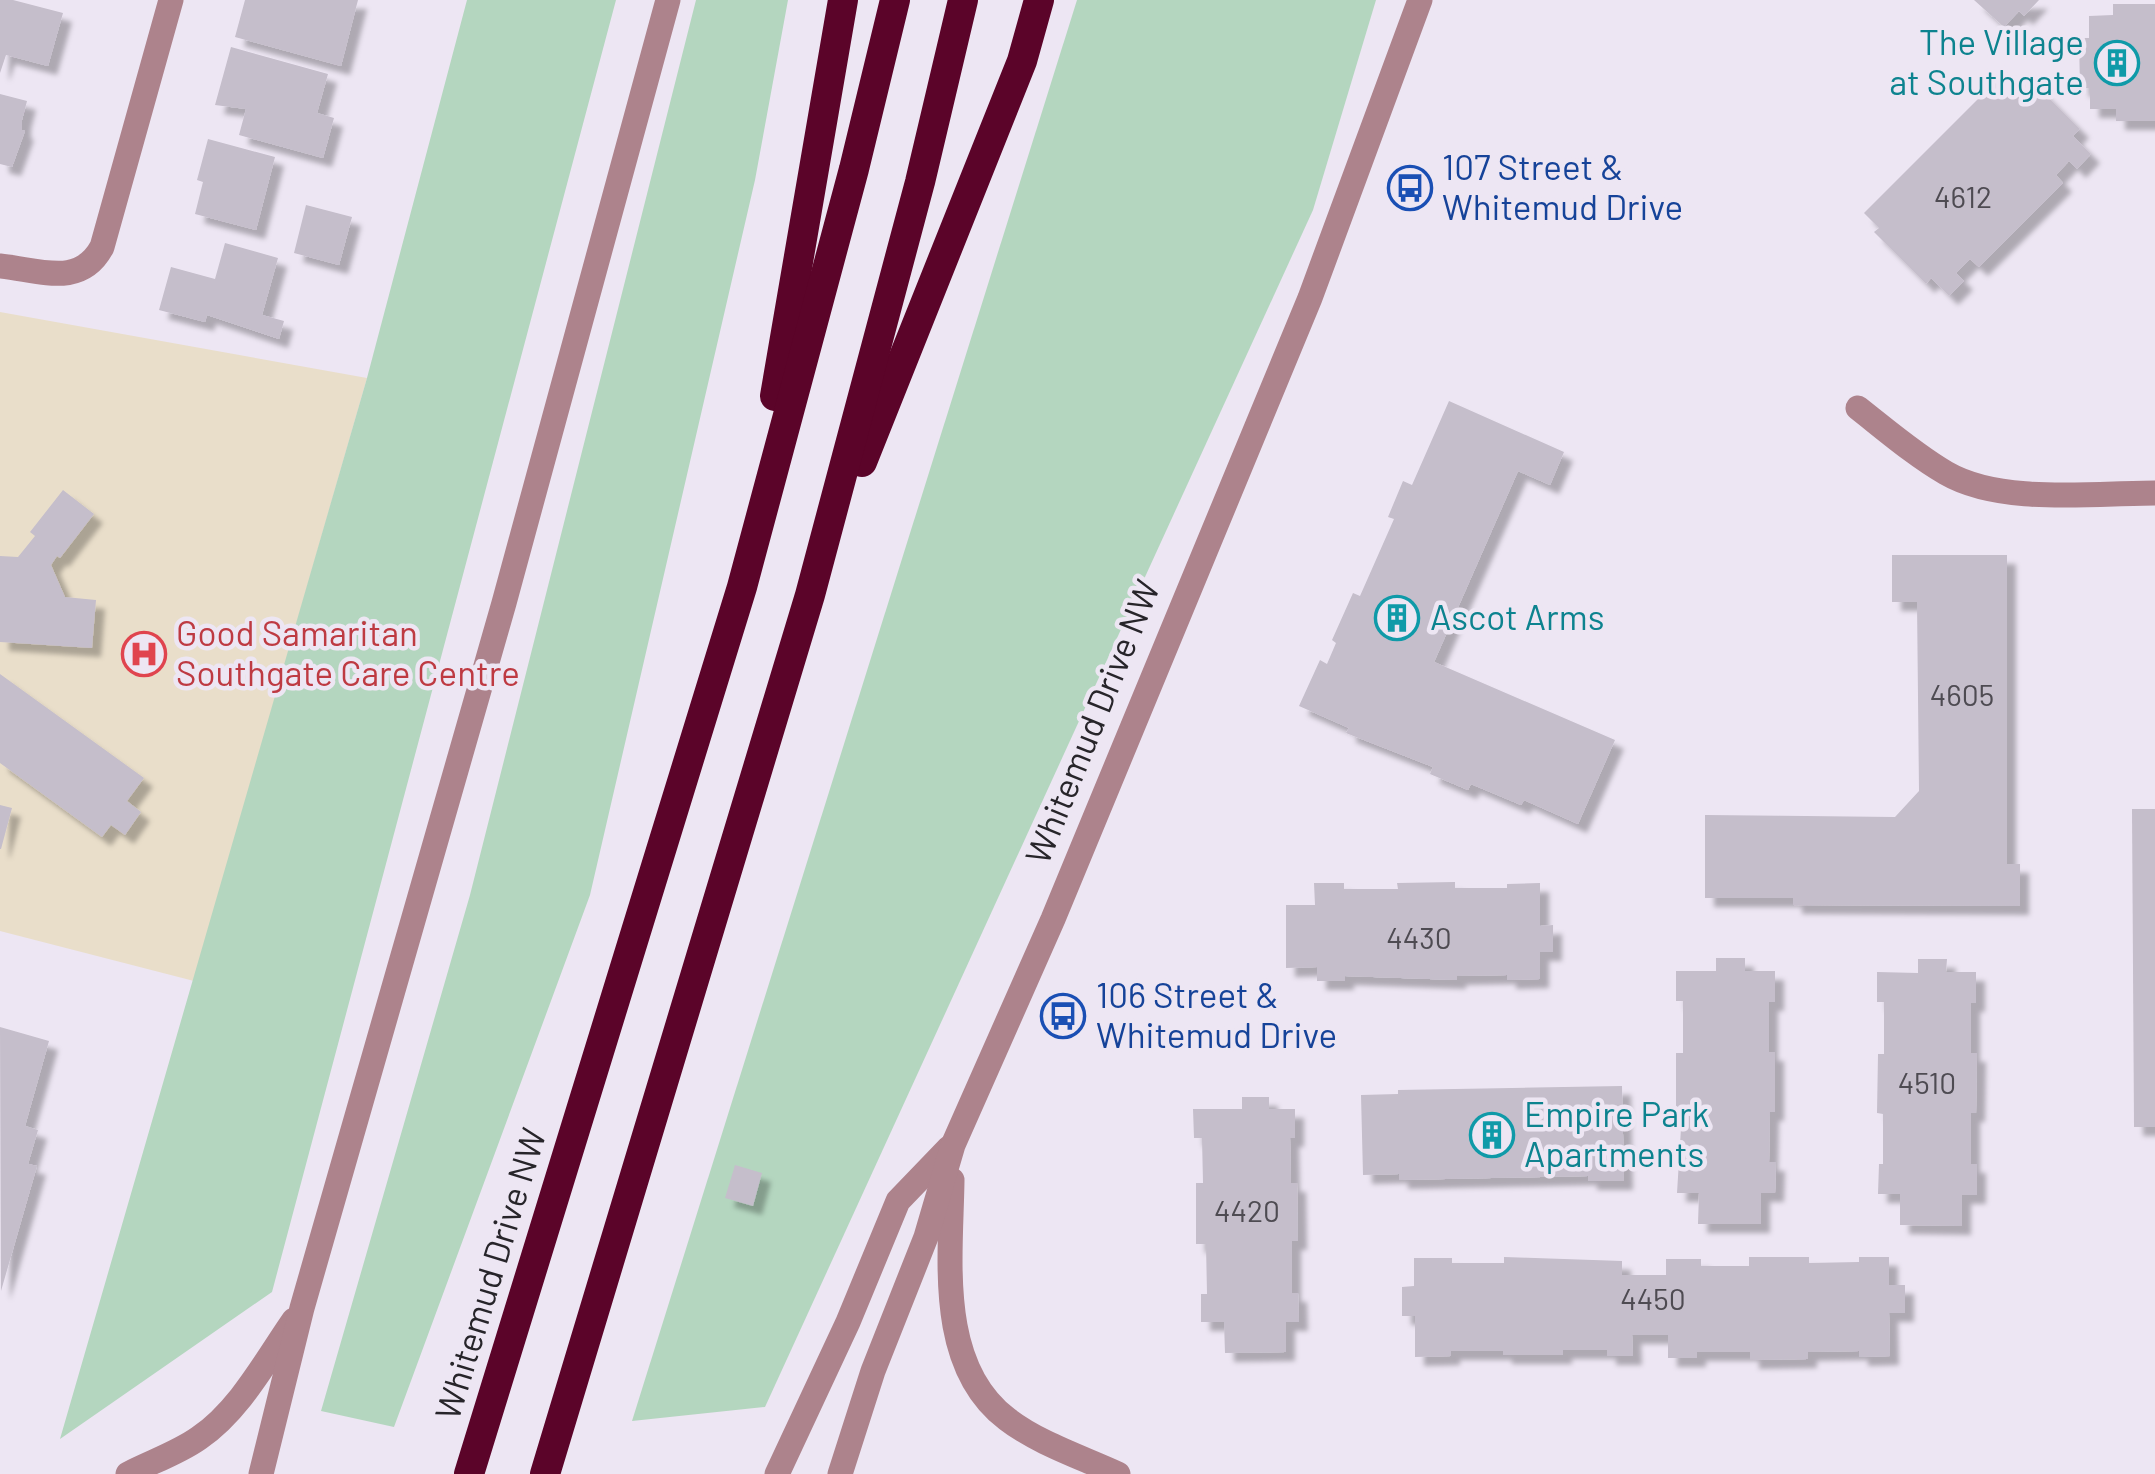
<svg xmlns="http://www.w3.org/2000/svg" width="2155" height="1474" viewBox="0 0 2155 1474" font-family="Barlow,sans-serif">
<defs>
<filter id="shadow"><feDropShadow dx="9" dy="9" stdDeviation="2.5" flood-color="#0004"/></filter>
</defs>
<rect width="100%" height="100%" fill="#ede6f3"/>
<polygon fill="#e9deca" points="0,312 367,378 194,981 0,931"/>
<g fill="#b4d6bf">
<polygon points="467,0 616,0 272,1292 60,1439 367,378"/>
<polygon points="696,0 788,0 755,180 590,895 394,1427 321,1411 470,895"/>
<polygon points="1077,0 1376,0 1313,210 765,1407 632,1421"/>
</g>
<g fill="#c5becb" filter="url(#shadow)">
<polygon points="0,0 13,0 63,13 48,66 6,55 0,73"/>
<polygon points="245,0 358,0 341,66 235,37"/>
<polygon points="1974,0 2039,0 2024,16 2019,11 2004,27"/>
<polygon points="2113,4 2155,4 2155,121 2116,121 2116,109 2090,109 2090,88 2080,88 2079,38 2089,38 2089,16 2113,15"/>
<polygon points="231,47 328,74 317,113 334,118 323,158 239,135 246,109 215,105"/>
<polygon points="2006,71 2021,86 2029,78 2080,129 2073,136 2091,154 2077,169 2069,161 2056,175 2063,183 1979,267 1970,259 1956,273 1964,281 1949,296 1931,278 1926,284 1874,232 1879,228 1864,213"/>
<polygon points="0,94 27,101 22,120 22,130 25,131 12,167 0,164"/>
<polygon points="208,139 275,157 256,230 195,214 203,182 197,180"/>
<polygon points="306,205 352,217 339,265 294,253"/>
<polygon points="225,243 278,258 262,315 284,321 279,339 207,315 205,322 159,310 171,267 215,279"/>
<polygon points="1449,401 1564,452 1550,485 1518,471 1434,662 1615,740 1578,824 1524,800 1521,805 1471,784 1468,790 1430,774 1433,767 1346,733 1349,728 1299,706 1320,660 1327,664 1336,643 1332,640 1353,593 1360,596 1394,519 1388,517 1403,481 1412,485"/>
<polygon points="63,490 94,514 60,558 57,556 51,565 65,597 96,600 92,648 0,642 0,556 18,557 35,536 30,532"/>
<polygon points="1892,555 2007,555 2007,864 2020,864 2020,906 1793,905 1793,898 1705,898 1705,815 1895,817 1919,791 1917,602 1892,602"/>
<polygon points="0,674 144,778 127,801 141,812 125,835 111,825 102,837 0,763"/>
<polygon points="0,805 12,808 1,849 0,849"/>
<polygon points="2132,809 2155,809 2155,1127 2134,1127"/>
<polygon points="1455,882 1455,888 1507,888 1507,884 1540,883 1540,926 1553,925 1553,952 1540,952 1540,979 1507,980 1507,975 1457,976 1457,980 1345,976 1345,981 1317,981 1317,967 1286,968 1286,905 1315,905 1314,883 1344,883 1344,889 1398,889 1397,883"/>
<polygon points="1716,958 1745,958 1745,971 1775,971 1775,1002 1769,1002 1769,1052 1775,1052 1775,1112 1770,1112 1769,1162 1776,1162 1775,1193 1761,1193 1761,1224 1698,1224 1699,1193 1677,1193 1682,1112 1676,1112 1676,1053 1683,1053 1683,1001 1676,1001 1676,971 1716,971"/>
<polygon points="1918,959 1947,959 1946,972 1976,972 1976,1003 1971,1003 1971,1053 1977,1053 1976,1113 1971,1113 1971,1164 1977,1164 1977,1195 1962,1195 1962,1226 1900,1225 1900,1194 1878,1194 1879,1164 1883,1164 1883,1114 1877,1113 1878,1054 1884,1054 1884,1002 1877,1002 1877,972 1918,973"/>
<polygon points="0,1027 49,1041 25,1126 38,1130 28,1164 37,1166 1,1291"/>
<polygon points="1622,1086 1624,1181 1588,1181 1588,1176 1399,1180 1399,1174 1363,1175 1361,1095 1398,1094 1398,1090"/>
<polygon points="1242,1097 1269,1097 1269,1109 1295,1109 1295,1138 1290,1138 1291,1183 1297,1183 1298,1241 1292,1241 1292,1293 1298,1293 1299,1322 1286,1322 1286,1352 1225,1353 1224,1322 1201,1322 1201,1294 1207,1294 1206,1244 1196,1244 1196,1183 1203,1183 1202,1138 1194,1138 1193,1109 1242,1109"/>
<polygon points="735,1165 762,1173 753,1206 725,1198"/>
<polygon points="1504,1257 1622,1261 1622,1275 1666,1275 1666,1259 1701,1259 1701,1266 1749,1266 1749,1257 1809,1257 1809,1263 1859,1262 1859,1257 1889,1257 1889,1285 1905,1285 1905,1313 1889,1313 1890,1356 1859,1357 1859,1351 1808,1352 1808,1359 1750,1360 1750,1352 1697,1352 1697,1358 1668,1358 1668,1335 1632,1335 1633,1356 1607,1356 1607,1350 1563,1350 1563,1355 1503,1355 1503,1351 1451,1351 1451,1356 1415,1357 1415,1316 1402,1316 1402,1287 1414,1286 1414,1258 1452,1258 1452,1263 1504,1263"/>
</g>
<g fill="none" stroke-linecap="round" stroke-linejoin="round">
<g stroke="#ad838c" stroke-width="25">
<path d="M 0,266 C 40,270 80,288 102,247 L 171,0"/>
<path d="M 1858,408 C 1886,430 1915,455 1946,473 C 2001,505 2093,493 2155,493"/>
<path d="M 952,1180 C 951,1258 936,1365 1007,1419 C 1038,1443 1081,1457 1118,1474"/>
<path d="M 128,1474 C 151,1462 178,1453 199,1438 C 240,1410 266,1360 294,1320"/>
<polyline points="261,1474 302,1308 504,603 668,0"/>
<polyline points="777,1474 848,1322 898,1201 949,1148"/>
<polyline points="840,1474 873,1371 926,1237 953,1145 1053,919 1310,298 1420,0"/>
</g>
<g stroke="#5b0429" stroke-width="30">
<polyline points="775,396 843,0"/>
<polyline points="862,462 1022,61 1039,0"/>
<polyline points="469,1474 742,587 854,169 895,0"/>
<polyline points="545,1474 810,595 920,182 963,0"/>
</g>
</g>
<defs>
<symbol id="building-ring" viewBox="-11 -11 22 22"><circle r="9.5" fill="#ede6f3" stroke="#0f9aa8" stroke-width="1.5"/><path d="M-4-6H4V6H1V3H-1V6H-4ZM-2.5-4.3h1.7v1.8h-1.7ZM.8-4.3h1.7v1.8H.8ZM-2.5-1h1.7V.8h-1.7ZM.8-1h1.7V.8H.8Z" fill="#0f9aa8"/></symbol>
<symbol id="bus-ring" viewBox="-11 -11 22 22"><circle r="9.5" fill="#ede6f3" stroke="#1a4fb4" stroke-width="1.5"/><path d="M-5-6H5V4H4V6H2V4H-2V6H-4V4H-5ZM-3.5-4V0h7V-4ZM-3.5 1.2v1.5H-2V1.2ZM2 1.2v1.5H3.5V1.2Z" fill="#1a4fb4"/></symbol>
<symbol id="hospital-ring" viewBox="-11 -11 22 22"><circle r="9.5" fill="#ede6f3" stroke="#e0444e" stroke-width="1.5"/><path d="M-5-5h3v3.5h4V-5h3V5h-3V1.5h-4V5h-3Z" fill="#e0444e"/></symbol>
</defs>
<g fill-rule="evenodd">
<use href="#building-ring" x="2092" y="38" width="50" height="50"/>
<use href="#bus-ring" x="1385" y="163" width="50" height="50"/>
<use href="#building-ring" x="1372" y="593" width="50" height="50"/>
<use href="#hospital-ring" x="119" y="629" width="50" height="50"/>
<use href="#bus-ring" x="1038" y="991" width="50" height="50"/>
<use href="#building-ring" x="1467" y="1110" width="50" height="50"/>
</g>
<g text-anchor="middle" stroke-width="9" stroke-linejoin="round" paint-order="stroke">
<g font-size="30" fill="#4e4b52">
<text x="1963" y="208">4612</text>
<text x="1962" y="706">4605</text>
<text x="1419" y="949">4430</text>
<text x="1927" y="1094">4510</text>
<text x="1247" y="1222">4420</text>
<text x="1653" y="1310">4450</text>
</g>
<g font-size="35" fill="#0d838f" stroke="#ede6f3" text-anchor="start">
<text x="2084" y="55" text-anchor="end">The Village<tspan x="2084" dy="40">at Southgate</tspan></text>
<text x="1430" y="630">Ascot Arms</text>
<text x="1524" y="1127">Empire Park<tspan x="1524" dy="40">Apartments</tspan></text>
</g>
<g font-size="35" fill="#164399" stroke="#ede6f3" text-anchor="start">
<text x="1442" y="180">107 Street &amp;<tspan x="1442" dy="40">Whitemud Drive</tspan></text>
<text x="1096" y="1008">106 Street &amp;<tspan x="1096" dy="40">Whitemud Drive</tspan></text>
</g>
<g font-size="35" fill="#be3a42" stroke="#ede6f3" text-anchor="start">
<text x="176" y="646">Good Samaritan<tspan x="176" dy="40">Southgate Care Centre</tspan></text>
</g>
<g font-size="35" fill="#27252a" stroke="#ede6f3">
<text transform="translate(1093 722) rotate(-68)" y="12">Whitemud Drive NW</text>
<text transform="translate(491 1274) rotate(-73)" y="12">Whitemud Drive NW</text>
</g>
</g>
</svg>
